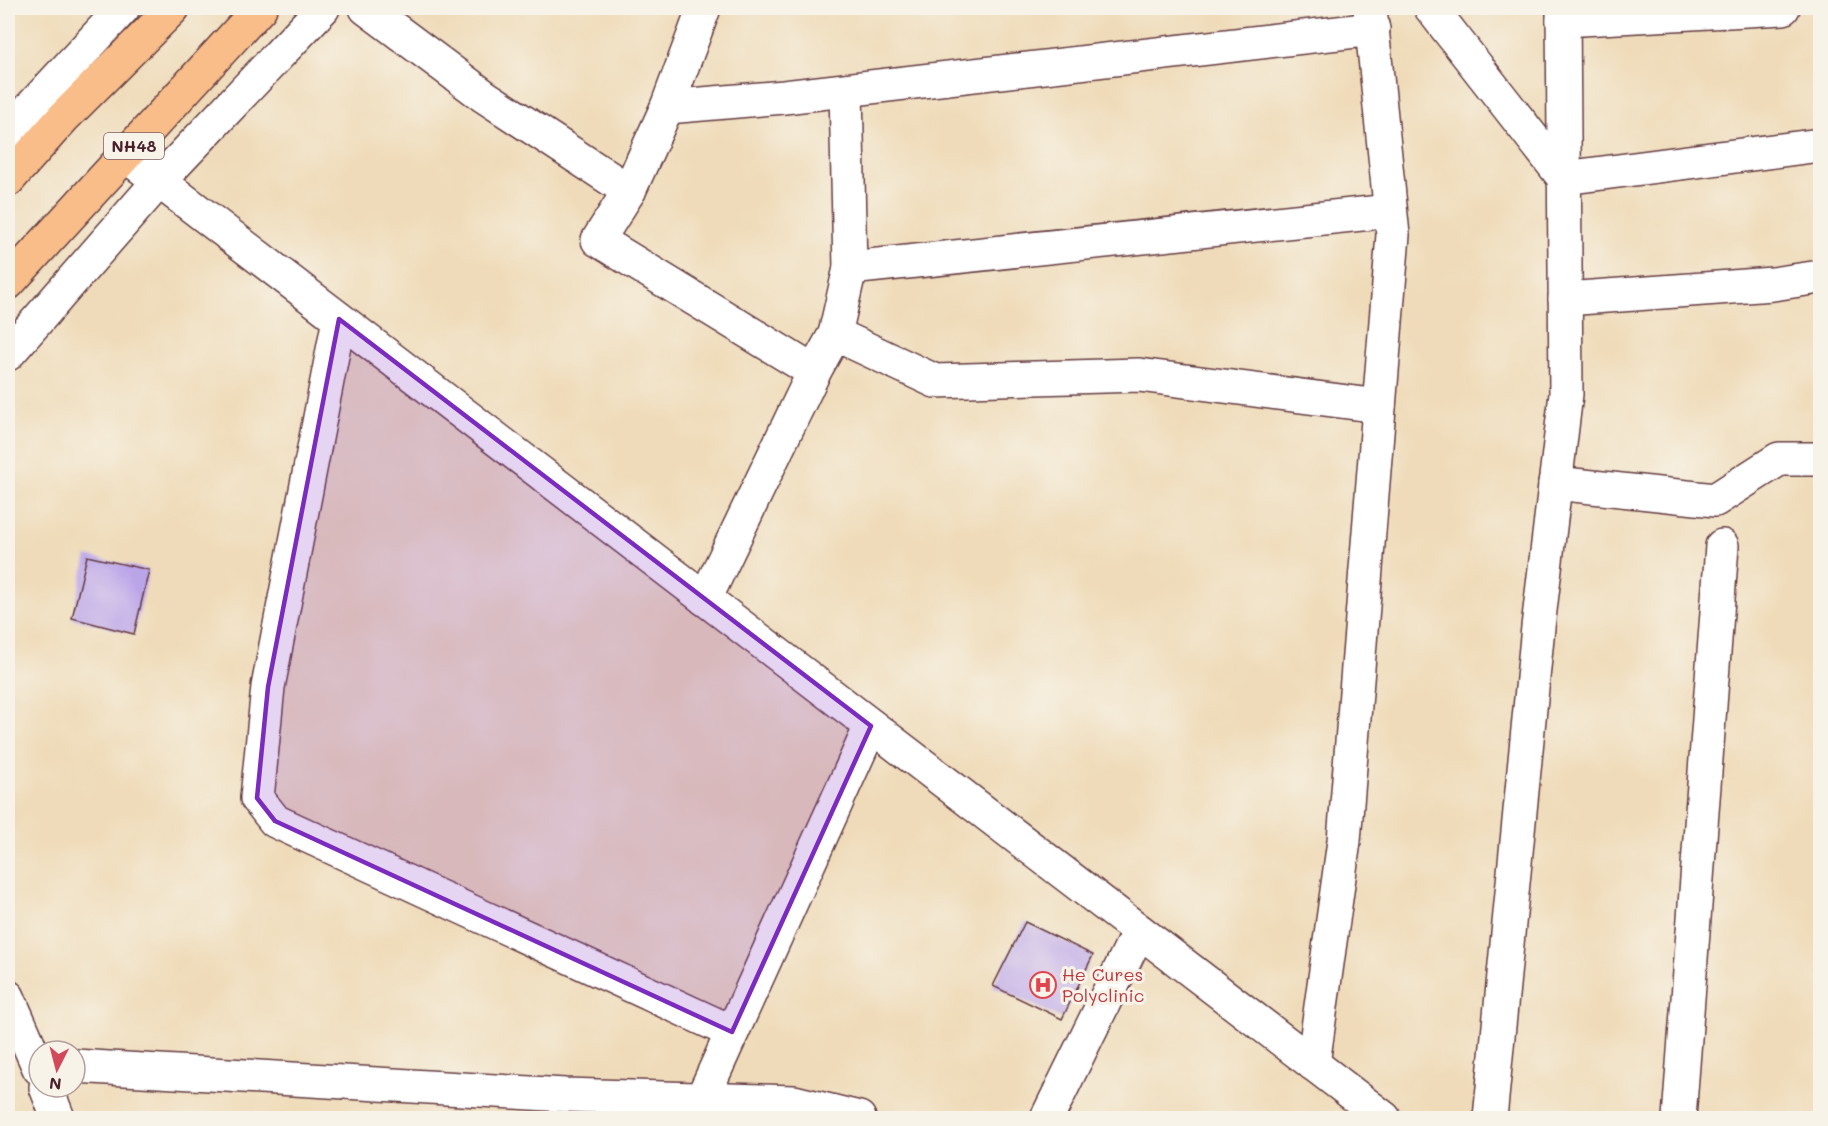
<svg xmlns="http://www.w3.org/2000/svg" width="1828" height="1126" viewBox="0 0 1828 1126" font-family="Mali,sans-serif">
<rect width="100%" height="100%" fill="#f7f3e8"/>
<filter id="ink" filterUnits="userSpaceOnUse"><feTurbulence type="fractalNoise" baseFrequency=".0167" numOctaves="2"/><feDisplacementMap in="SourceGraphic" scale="12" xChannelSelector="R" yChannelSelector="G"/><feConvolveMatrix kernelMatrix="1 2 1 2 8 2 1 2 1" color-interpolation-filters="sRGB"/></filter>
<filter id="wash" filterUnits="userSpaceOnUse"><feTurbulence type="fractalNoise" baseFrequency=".008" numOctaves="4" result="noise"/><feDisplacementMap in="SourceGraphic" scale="24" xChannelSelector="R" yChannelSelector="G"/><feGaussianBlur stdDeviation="1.35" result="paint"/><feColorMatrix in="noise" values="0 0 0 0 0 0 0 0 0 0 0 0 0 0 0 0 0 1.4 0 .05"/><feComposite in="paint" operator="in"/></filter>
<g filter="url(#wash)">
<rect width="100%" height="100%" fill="#efdbb9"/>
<g id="blocks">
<g fill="#bba5e9">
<polygon points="87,556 149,570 134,634 72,618"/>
<polygon points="1025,922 1093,955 1062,1019 993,986"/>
</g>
</g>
</g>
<g filter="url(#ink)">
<use href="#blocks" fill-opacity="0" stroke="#633b40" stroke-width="1.5"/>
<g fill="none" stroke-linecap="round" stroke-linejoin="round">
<defs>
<g id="minor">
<polyline points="366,8 484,96 629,191"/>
<polyline points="704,8 667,107 784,97 1373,29"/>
<polyline points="1431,8 1564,178 1820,145"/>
<polyline points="1563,20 1783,8"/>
<polyline points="667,107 629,191 598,240 814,372 835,334 850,268 846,90"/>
<polyline points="8,132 123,8"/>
<polyline points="125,155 1384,1118"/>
<polyline points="850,268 1390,211"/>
<polyline points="1565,299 1773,284 1820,277"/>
<polyline points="339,319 268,687 257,798 275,821 732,1032"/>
<polyline points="835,334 935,381 1139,375 1379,406"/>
<polyline points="8,354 159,181 323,8"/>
<polyline points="1555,483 1715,500 1779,459 1820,459"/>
<polyline points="705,599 814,372"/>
<polyline points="8,997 39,1068"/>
<polyline points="1313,1064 1344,841 1393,235 1370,8"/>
<polyline points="75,1066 565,1095 794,1102 859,1118"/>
<polyline points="46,1087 58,1118"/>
<polyline points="702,1099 871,726"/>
<polyline points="1047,1118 1139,931"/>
<polyline points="1490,1118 1538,627 1566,394 1563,8"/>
<polyline points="1679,1118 1722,546"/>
</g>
<g id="highway">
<polyline points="8,180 64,117 173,8"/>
<polyline points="8,283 260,8"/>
</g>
</defs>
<use href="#minor" stroke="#633b40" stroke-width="36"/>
<use href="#highway" stroke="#633b40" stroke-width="36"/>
<use href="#minor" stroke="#fff" stroke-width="33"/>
<use href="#highway" stroke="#f8bd89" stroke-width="33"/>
</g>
</g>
<path fill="#7b2cbf" fill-opacity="0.2" stroke="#7b2cbf" stroke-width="4.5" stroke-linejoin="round" d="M 339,319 L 871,726 L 732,1032 L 275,821 L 257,798 L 268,687 Z"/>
<defs>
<symbol id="hospital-ring" viewBox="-11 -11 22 22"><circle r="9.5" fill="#f7f3e8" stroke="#e0444e" stroke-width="1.5"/><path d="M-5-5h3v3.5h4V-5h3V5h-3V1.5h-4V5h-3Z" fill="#e0444e"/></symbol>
</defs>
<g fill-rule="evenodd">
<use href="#hospital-ring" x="1028" y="970" width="30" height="30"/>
</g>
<g text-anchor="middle" stroke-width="6" stroke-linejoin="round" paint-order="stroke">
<rect fill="#f7f3e8" stroke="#7e5f64" stroke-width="1.5" x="104" y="133" width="60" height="26" rx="4.5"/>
<g font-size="16" font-weight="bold" fill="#4a1f2b">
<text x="134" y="152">NH48</text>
</g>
<g font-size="18" fill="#be3a42" stroke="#f7f3e8" text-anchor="start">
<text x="1062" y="981">He Cures<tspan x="1062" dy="21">Polyclinic</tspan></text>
</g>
</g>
<rect width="1828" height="1126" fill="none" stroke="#f7f3e8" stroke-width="30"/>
<g transform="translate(57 1069) rotate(186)"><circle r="28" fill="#f7f3e8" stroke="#b29e9c" stroke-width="1.5"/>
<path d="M0-4.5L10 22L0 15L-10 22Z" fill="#d1495b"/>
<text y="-9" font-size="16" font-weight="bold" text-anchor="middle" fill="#4a1f2b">N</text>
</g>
</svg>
